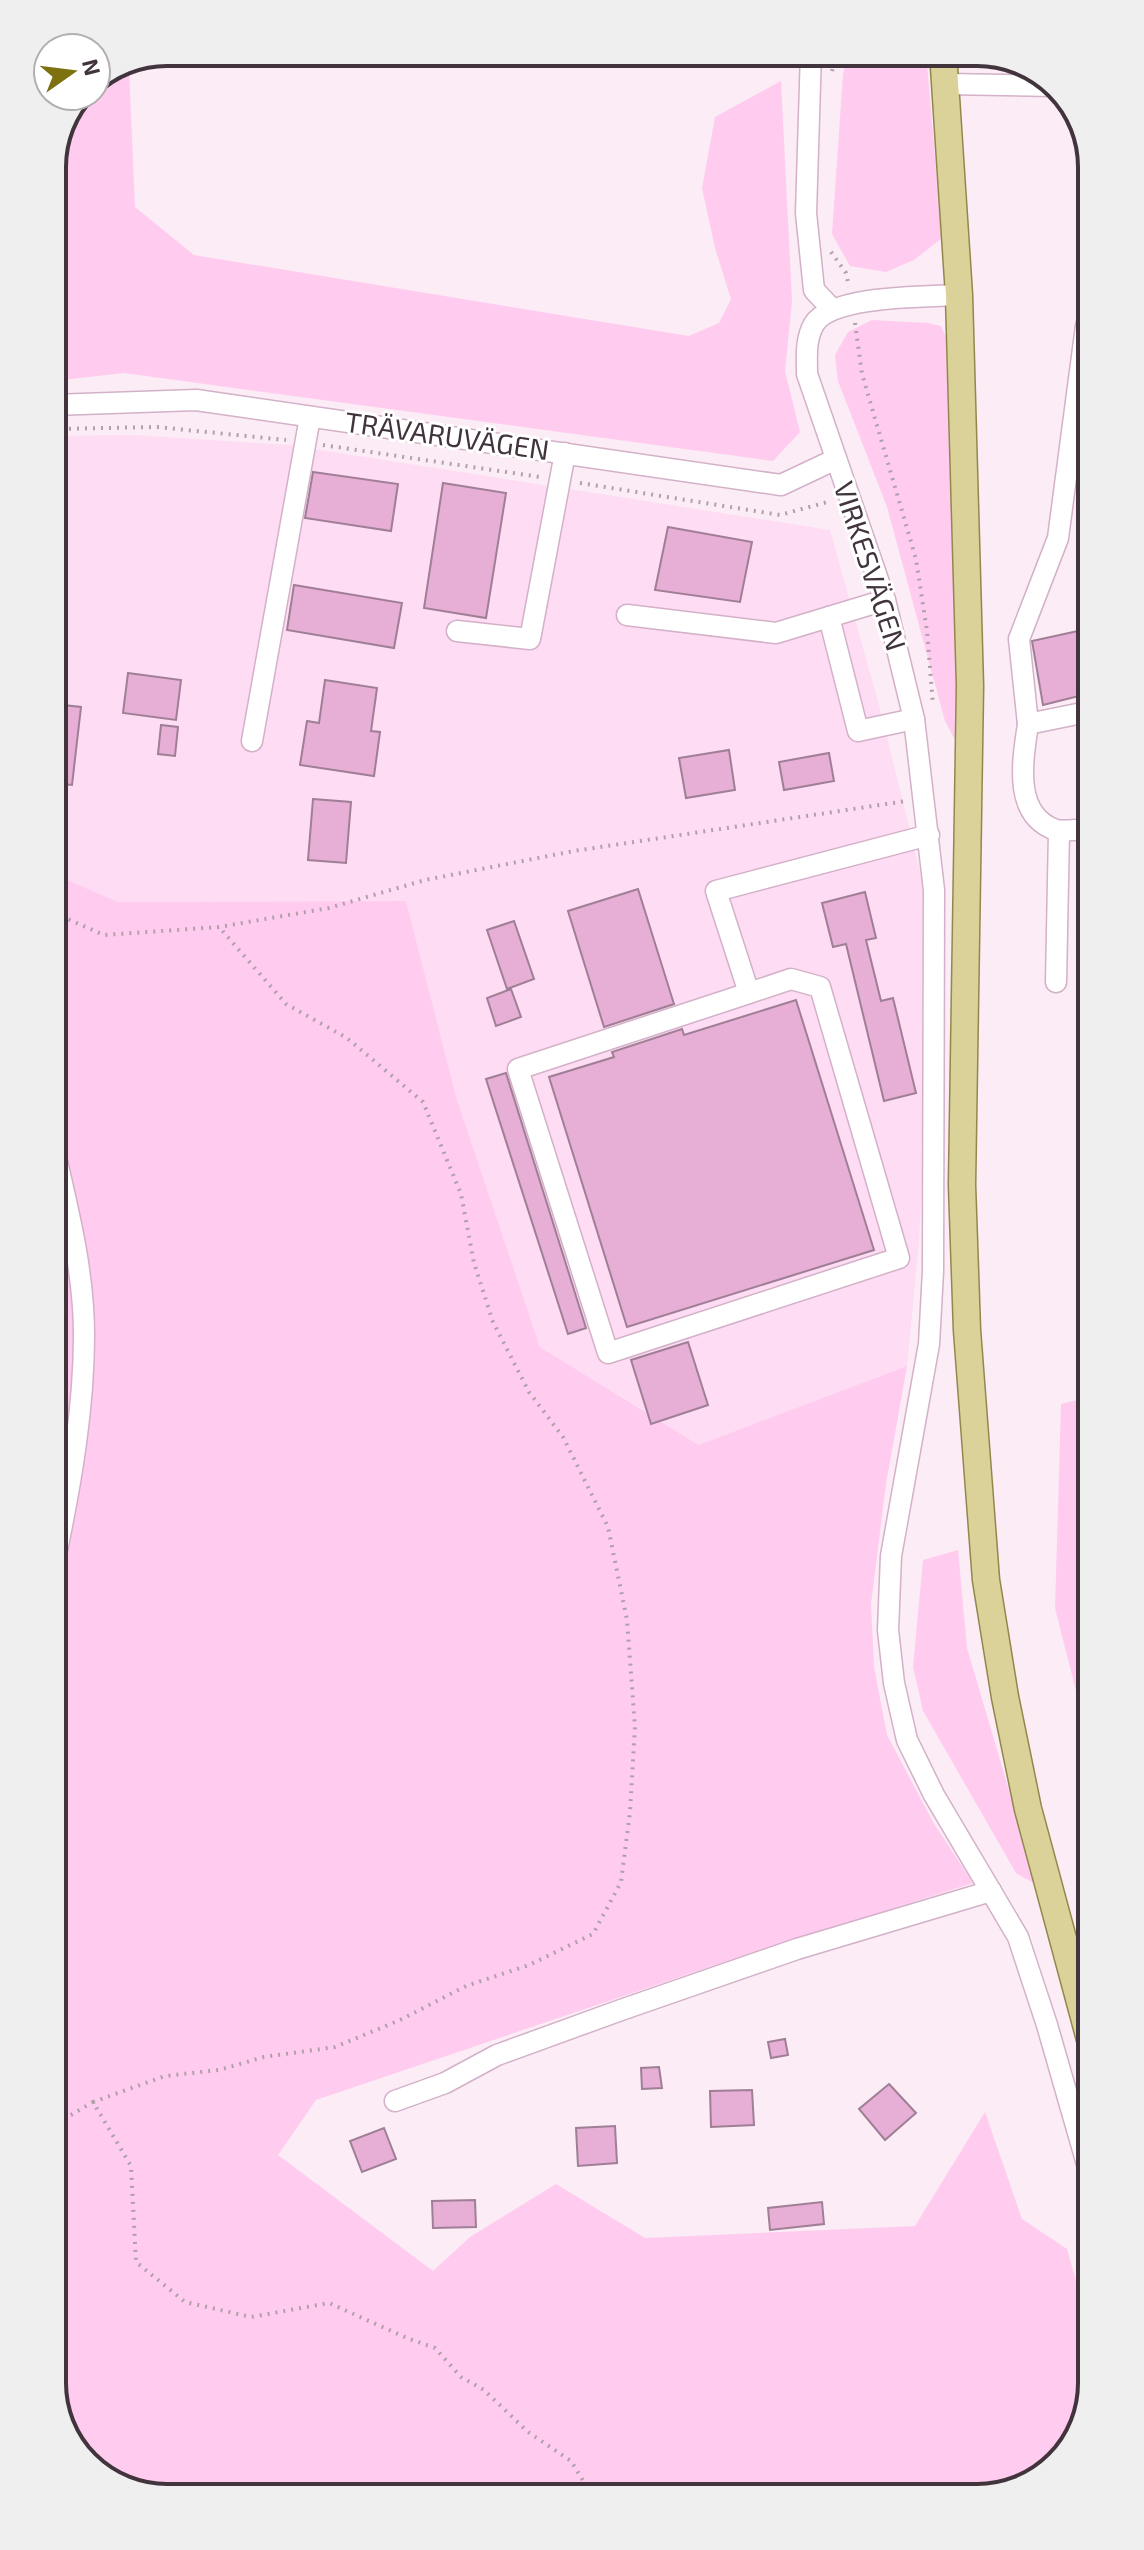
<svg xmlns="http://www.w3.org/2000/svg" width="1144" height="2550" viewBox="0 0 1144 2550" font-family="'Exo 2',sans-serif">
<rect width="100%" height="100%" fill="#fbecf6"/>
<polygon fill="#fedcf3" points="133,435 288,445 830,530 879,705 923,884 922,1015 926,1096 919,1242 907,1366 700,1445 540,1347 457,1100 406,901 118,902 54,874 53,436"/>
<g fill="#ffccef">
<polygon points="848,52 926,52 942,238 914,260 886,272 850,266 832,234 843,74"/>
<polygon points="129,68 135,207 194,255 689,336 719,323 731,299 715,248 702,188 715,117 781,81 792,301 785,371 800,432 773,461 124,373 53,381 52,160 81,96 96,96 96,81"/>
<polygon points="872,320 928,323 941,326 948,342 961,751 945,721 887,507 838,381 835,355 848,332"/>
<polygon points="54,874 118,902 406,901 457,1100 540,1347 699,1445 907,1366 886,1484 871,1604 874,1667 887,1735 933,1822 973,1883 721,1963 316,2100 278,2155 433,2271 470,2237 556,2184 645,2238 915,2226 985,2112 1022,2219 1067,2249 1092,2338 1092,2383 1072,2447 1014,2492 159,2498 97,2474 58,2420"/>
<polygon points="1089,1397 1090,1746 1055,1608 1061,1404"/>
<polygon points="958,1550 967,1648 1037,1885 1016,1873 923,1711 913,1667 923,1560"/>
</g>
<g fill="#e7aed6" stroke="#9f7f95" stroke-width="2">
<polygon points="313,472 398,484 391,531 305,518"/>
<polygon points="443,483 506,493 486,618 424,608"/>
<polygon points="668,527 752,542 740,602 655,590"/>
<polygon points="294,585 402,603 394,648 287,630"/>
<polygon points="1087,629 1087,694 1043,705 1032,641"/>
<polygon points="128,673 181,680 176,720 123,713"/>
<polygon points="325,680 377,688 371,731 380,732 374,776 300,765 307,721 319,723"/>
<polygon points="54,704 81,707 72,785 54,783"/>
<polygon points="161,725 178,727 175,756 158,754"/>
<polygon points="729,750 735,790 686,798 679,758"/>
<polygon points="829,753 834,781 784,790 779,762"/>
<polygon points="313,799 351,802 346,863 308,860"/>
<polygon points="638,889 674,1004 604,1027 568,911"/>
<polygon points="865,892 876,938 866,940 881,1001 893,998 916,1093 884,1101 846,944 833,947 822,903"/>
<polygon points="514,921 534,979 507,989 487,930"/>
<polygon points="511,989 521,1017 496,1026 487,998"/>
<polygon points="796,1000 874,1250 627,1327 549,1077 614,1057 612,1052 682,1029 684,1035"/>
<polygon points="506,1073 586,1328 568,1334 486,1079"/>
<polygon points="688,1342 708,1405 651,1424 631,1360"/>
<polygon points="785,2039 788,2055 771,2058 768,2042"/>
<polygon points="659,2067 662,2088 642,2089 641,2068"/>
<polygon points="889,2084 916,2113 885,2140 859,2109"/>
<polygon points="752,2090 754,2125 711,2127 710,2091"/>
<polygon points="615,2126 617,2163 578,2166 576,2128"/>
<polygon points="384,2128 396,2159 362,2172 350,2141"/>
<polygon points="475,2200 476,2227 433,2228 432,2201"/>
<polygon points="822,2202 824,2224 770,2230 768,2208"/>
</g>
<g fill="none" stroke-linecap="round" stroke-linejoin="round">
<defs>
<g id="minor">
<polyline points="811,52 806,213 814,290 832,309"/>
<polyline points="946,84 1055,86"/>
<path d="M 959,295 C 926,297 832,295 814,324 C 805,340 807,357 807,374 L 885,600 L 914,719 L 934,890 L 933,1271 L 929,1344 L 891,1556 L 888,1630 L 894,1683 L 907,1740 L 934,1795 L 1018,1937 L 1047,2025 L 1091,2178"/>
<polyline points="1086,326 1058,538 1019,639 1028,724 1087,712"/>
<polyline points="53,405 196,400 781,485 836,459"/>
<polyline points="627,615 776,633 885,600"/>
<polyline points="829,617 858,731 914,719"/>
<polyline points="457,631 530,639 565,453"/>
<path d="M 1028,724 C 1023,759 1012,815 1056,830 C 1065,832 1078,829 1088,829"/>
<polyline points="252,741 310,417"/>
<polyline points="1056,982 1059,831"/>
<polyline points="749,993 791,979 820,987 899,1258 608,1353 518,1069 749,993 716,891 929,835"/>
<path d="M 55,1153 C 69,1213 84,1273 84,1335 C 84,1409 71,1483 56,1555"/>
<polyline points="395,2101 445,2083 497,2055 621,2010 797,1949 991,1891"/>
</g>
<polyline id="major" points="943,52 959,295 970,686 962,1185 967,1330 986,1580 1005,1697 1028,1809 1091,2043"/>
</defs>
<use href="#minor" stroke="#d3b1c8" stroke-width="23"/>
<use href="#major" stroke="#94874d" stroke-width="29"/>
<g stroke="#afa0aa" stroke-width="4" stroke-dasharray="2 6" stroke-linecap="butt">
<polyline points="832,71 836,52"/>
<polyline points="831,252 846,273 849,287"/>
<polyline points="855,323 862,374 916,559 927,631 933,705"/>
<polyline points="53,429 157,427 286,440"/>
<polyline points="323,445 540,477"/>
<polyline points="580,483 780,515 831,501"/>
<polyline points="54,913 104,935 219,927 329,908 425,880 574,851 906,801"/>
<polyline points="93,2102 165,2076 219,2070 264,2057 335,2047 400,2020 466,1986 529,1965 593,1934 621,1882 630,1812 635,1727 627,1620 608,1527 563,1437 529,1392 493,1322 474,1263 461,1194 423,1102 347,1038 286,1004 219,927"/>
<polyline points="57,2123 93,2102 131,2166 136,2262 185,2302 251,2317 329,2303 407,2338 435,2348 461,2377 484,2390 528,2432 571,2461 592,2495"/>
</g>
<use href="#minor" stroke="#fff" stroke-width="20"/>
<use href="#major" stroke="#dad299" stroke-width="26"/>
</g>
<g text-anchor="middle" stroke-width="6" stroke-linejoin="round" paint-order="stroke">
<g font-size="28" fill="#41343d" stroke="#fff">
<text transform="translate(447 436) rotate(8)" y="10">TRÄVARUVÄGEN</text>
<text transform="translate(870 566) rotate(72)" y="10">VIRKESVÄGEN</text>
</g>
</g>
<path d="M0 0H1144V2550H0ZM167 66H977A101 101 0 0 1 1078 167V2383A101 101 0 0 1 977 2484H167A101 101 0 0 1 66 2383V167A101 101 0 0 1 167 66Z" fill="#f0efef" fill-rule="evenodd"/>
<path fill="none" stroke="#41343d" stroke-width="4" d="M167 66H977A101 101 0 0 1 1078 167V2383A101 101 0 0 1 977 2484H167A101 101 0 0 1 66 2383V167A101 101 0 0 1 167 66Z"/>
<g transform="translate(72 72) rotate(76)"><circle r="38" fill="#ffffff" stroke="#b3aeb1" stroke-width="2"/>
<path d="M0-6L14 30L0 20L-14 30Z" fill="#7d7110"/>
<text y="-12" font-size="22" font-weight="bold" text-anchor="middle" fill="#41343d">N</text>
</g>
</svg>
